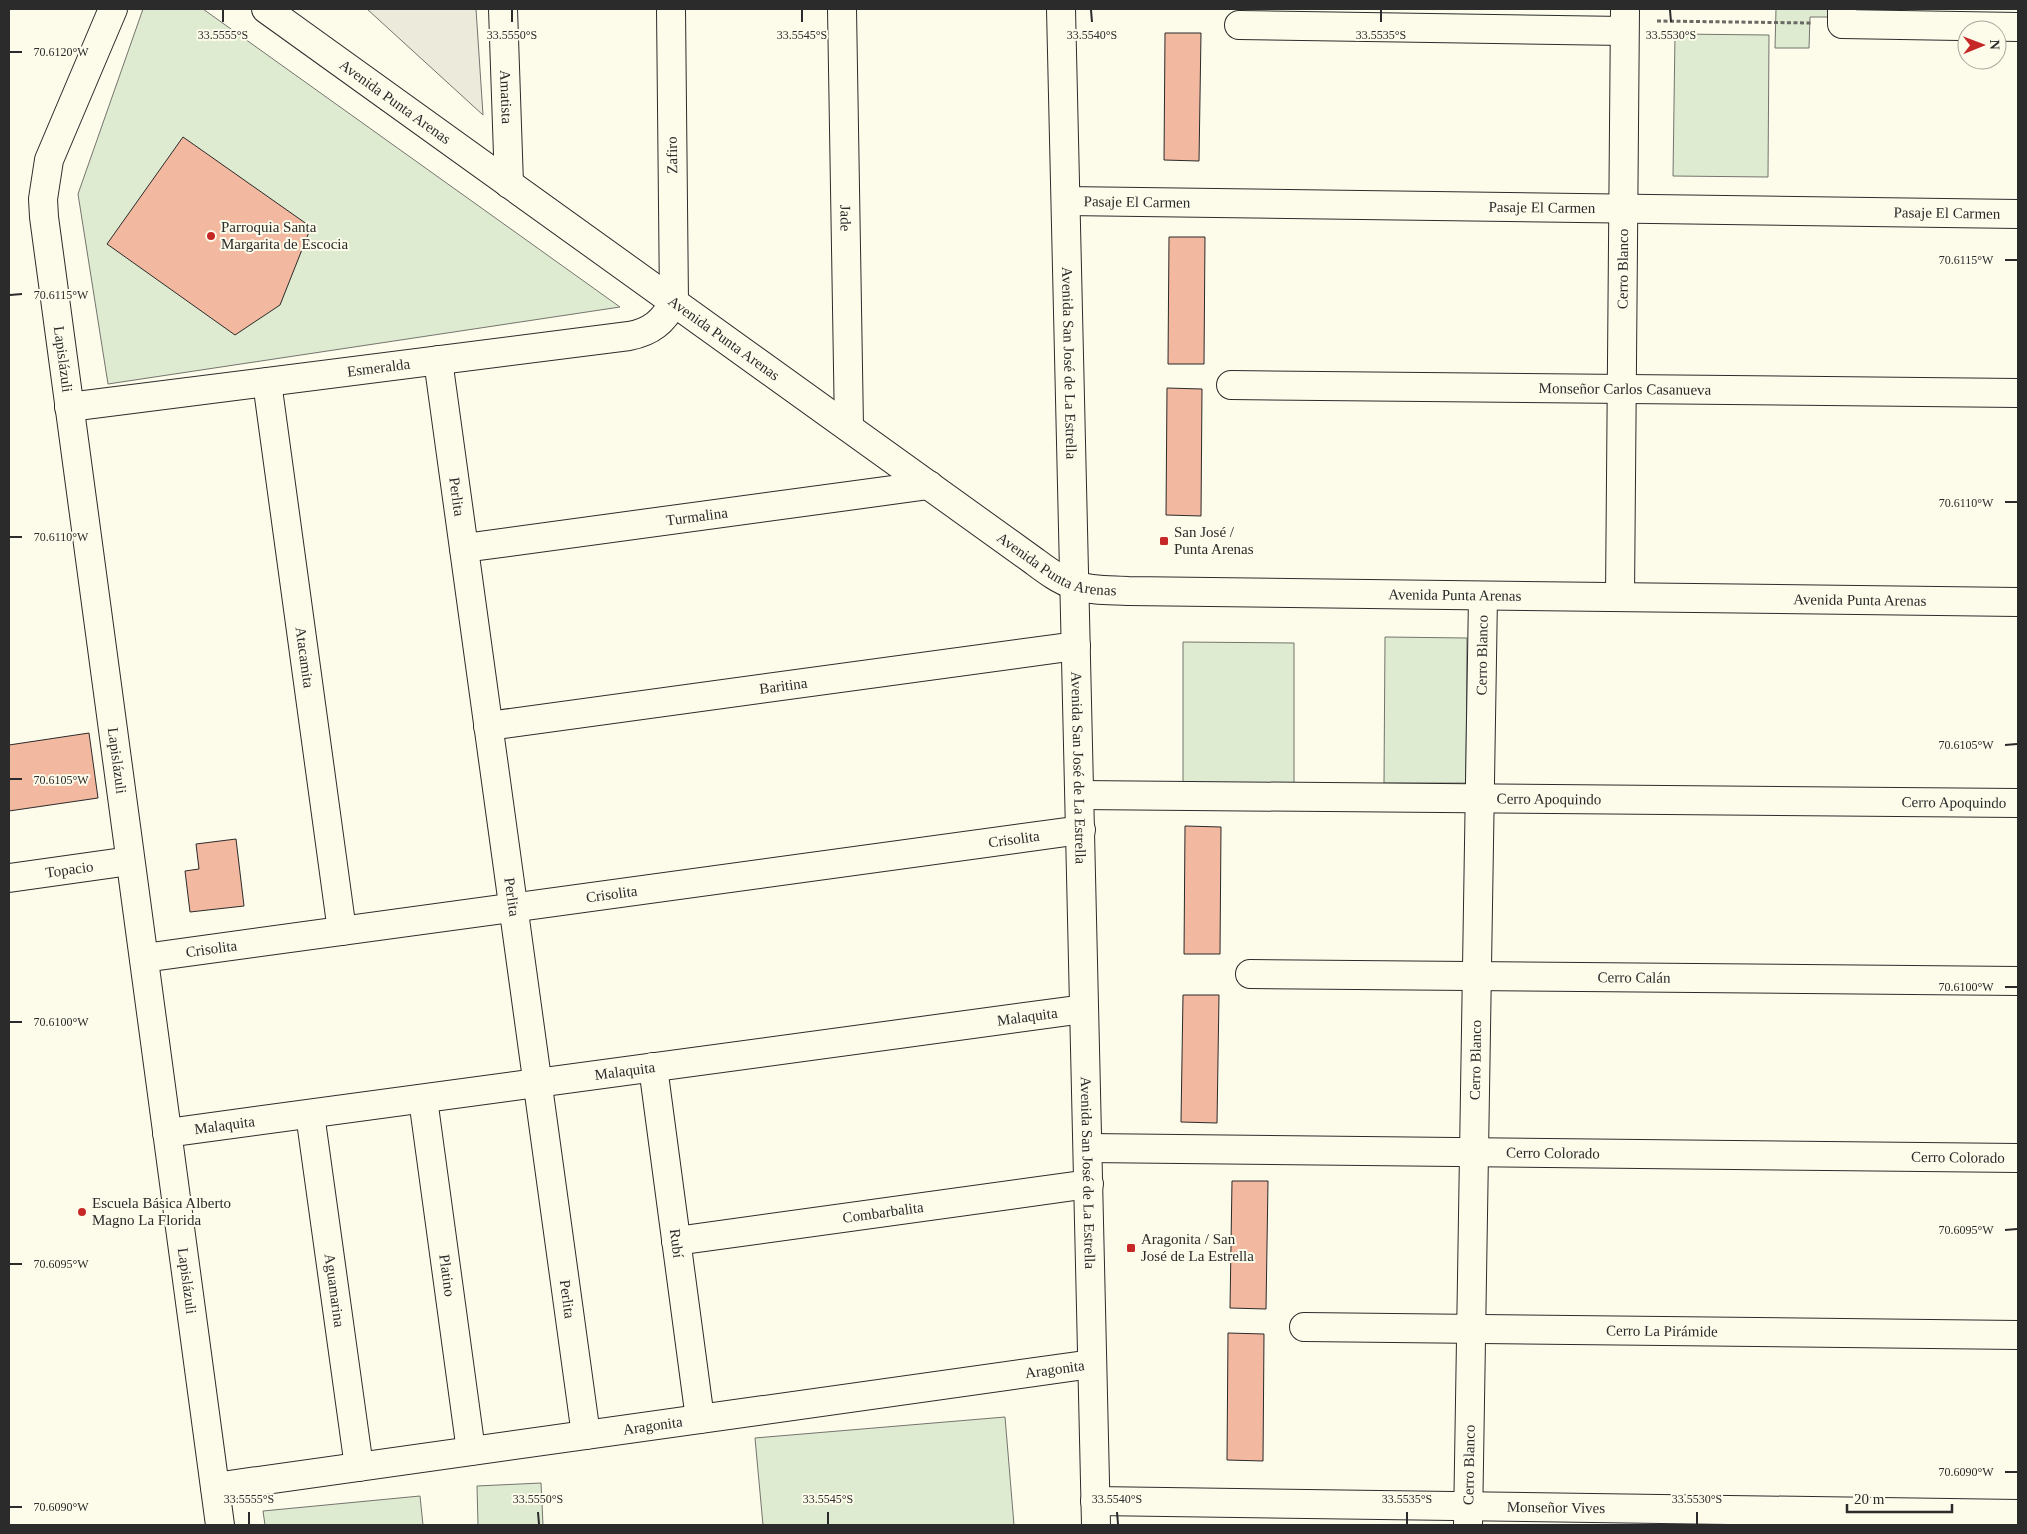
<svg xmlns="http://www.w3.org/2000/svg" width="2027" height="1534" viewBox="0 0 2027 1534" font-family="Georgia,serif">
<rect width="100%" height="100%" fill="#fdfbea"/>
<g fill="#deebd1" stroke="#74746e">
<polygon points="143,9 203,9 620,307 108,384 78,194"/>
<polygon points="1776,9 1832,9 1832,17 1810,17 1809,48 1775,48"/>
<polygon points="1675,34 1769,35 1768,177 1673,176"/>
<polygon points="1385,637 1467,638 1466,783 1384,783"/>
<polygon points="1183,642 1294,643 1294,784 1183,783"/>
<polygon points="1005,1417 1014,1525 763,1525 755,1438"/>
<polygon points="541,1483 543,1525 478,1525 477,1486"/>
<polygon points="420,1496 423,1525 265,1525 263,1511"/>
</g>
<polygon fill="#eceadb" stroke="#74746e" points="367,9 476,9 483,115"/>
<g fill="#f2b8a0" stroke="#2b2b2b">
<polygon points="1165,33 1201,33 1199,161 1164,160"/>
<polygon points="183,137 311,227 280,305 235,335 107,244"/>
<polygon points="1169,237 1205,237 1204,364 1168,364"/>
<polygon points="1167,388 1202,389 1201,516 1166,515"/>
<polygon points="89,733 98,798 9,811 9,745"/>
<polygon points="1185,826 1221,827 1220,954 1184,954"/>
<polygon points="236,839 244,906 190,912 185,871 199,869 196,844"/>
<polygon points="1183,995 1219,995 1217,1123 1181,1122"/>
<polygon points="1232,1181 1268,1181 1266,1309 1230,1308"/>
<polygon points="1228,1333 1264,1334 1263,1461 1227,1460"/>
</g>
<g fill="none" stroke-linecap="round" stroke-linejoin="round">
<defs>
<g id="minor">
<path id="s1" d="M 113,9 L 49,160 L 43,199 L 44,217 L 220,1525"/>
<path id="s2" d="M 503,9 L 509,184"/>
<path id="s3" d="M 842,9 L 849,427"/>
<polyline points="1842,9 1842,24 2018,27"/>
<polyline points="1239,25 1624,31"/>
<path id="s4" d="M 1066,201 L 2018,214"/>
<path id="s5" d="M 438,360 L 586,1435"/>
<path id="s6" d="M 267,382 L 342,931"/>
<path id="s7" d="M 1231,385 L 2018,393"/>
<path id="s8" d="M 69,407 L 629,336 C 651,332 663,322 674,302 L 671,9"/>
<path id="s9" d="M 464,548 L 929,485"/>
<path id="s10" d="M 1620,597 L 1625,9"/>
<path id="s11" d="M 488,726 L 1076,646"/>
<path id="s12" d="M 1080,795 L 2018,803"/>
<path id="s13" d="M 9,878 L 130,861"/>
<path id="s14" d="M 144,958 L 1081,830"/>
<path id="s15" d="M 1250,974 L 2018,981"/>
<path id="s16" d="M 653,1067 L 700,1419"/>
<path id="s17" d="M 423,1099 L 471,1451"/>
<path id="s18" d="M 310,1114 L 359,1467"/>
<path id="s19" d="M 167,1133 L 1084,1009"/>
<path id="s20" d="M 1088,1148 L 2018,1158"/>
<path id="s21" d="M 676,1241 L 1089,1184"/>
<path id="s22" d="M 1304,1327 L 2018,1335"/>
<path id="s23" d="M 215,1487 L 1092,1364"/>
<path id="s24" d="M 1095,1501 L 2018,1514"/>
<path id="s25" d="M 1468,1525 L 1483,596"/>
</g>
<g id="major">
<path id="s26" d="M 266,9 L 1034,561 C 1046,570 1059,580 1074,585 C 1091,591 1110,590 1128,591 L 2018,602"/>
<path id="s27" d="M 1061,9 L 1096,1525"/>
</g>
</defs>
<use href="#minor" stroke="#2b2b2b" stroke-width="30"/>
<use href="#major" stroke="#2b2b2b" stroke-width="30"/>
<polyline stroke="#6a6964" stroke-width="3" stroke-dasharray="4 2.5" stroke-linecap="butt" points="1657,21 1811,23"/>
<use href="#minor" stroke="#fdfbea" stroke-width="28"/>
<use href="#major" stroke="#fdfbea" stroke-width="28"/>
</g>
<path fill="none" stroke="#2b2b2b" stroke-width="2" d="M 223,10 L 223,22M 512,10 L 512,22M 802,10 L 802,22M 1091,10 L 1092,22M 1381,10 L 1381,22M 1670,10 L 1671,22M 10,52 L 22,52M 2005,260 L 2017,260M 10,295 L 22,294M 2005,502 L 2017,502M 10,537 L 22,537M 2005,745 L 2017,744M 10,779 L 22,779M 2005,987 L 2017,987M 10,1022 L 22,1022M 2005,1230 L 2017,1229M 10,1264 L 22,1264M 2005,1472 L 2017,1472M 10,1507 L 22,1507M 249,1512 L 249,1524M 538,1512 L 539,1524M 828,1512 L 828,1524M 1117,1512 L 1118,1524M 1407,1512 L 1407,1524M 1697,1512 L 1697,1524"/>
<g fill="#c62828" stroke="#fdfbea" stroke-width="2">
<circle cx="211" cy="236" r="5"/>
<rect x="1159" y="536" width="10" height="10" rx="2.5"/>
<circle cx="82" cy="1212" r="5"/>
<rect x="1126" y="1243" width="10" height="10" rx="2.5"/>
</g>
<g text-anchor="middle" stroke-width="4" stroke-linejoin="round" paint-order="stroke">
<g font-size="15" fill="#2b2b2b" stroke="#fdfbea">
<text dy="5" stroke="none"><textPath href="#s2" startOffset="88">Amatista</textPath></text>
<text dy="5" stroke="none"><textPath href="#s26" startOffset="159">Avenida Punta Arenas</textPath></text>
<text transform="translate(672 155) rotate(-91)" y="5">Zafiro</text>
<text dy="5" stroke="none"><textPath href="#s4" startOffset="71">Pasaje El Carmen</textPath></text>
<text dy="5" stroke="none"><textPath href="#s4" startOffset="476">Pasaje El Carmen</textPath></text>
<text dy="5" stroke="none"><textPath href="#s4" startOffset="881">Pasaje El Carmen</textPath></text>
<text dy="5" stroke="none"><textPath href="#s3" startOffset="209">Jade</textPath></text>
<text dy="5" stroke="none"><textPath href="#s10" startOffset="328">Cerro Blanco</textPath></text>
<text dy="5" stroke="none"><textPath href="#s26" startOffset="564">Avenida Punta Arenas</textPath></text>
<text dy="5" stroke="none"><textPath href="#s1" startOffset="365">Lapislázuli</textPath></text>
<text dy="5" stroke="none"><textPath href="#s27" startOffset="354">Avenida San José de La Estrella</textPath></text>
<text dy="5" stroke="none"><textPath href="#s8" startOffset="312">Esmeralda</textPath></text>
<text dy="5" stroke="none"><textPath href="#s7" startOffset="394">Monseñor Carlos Casanueva</textPath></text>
<text dy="5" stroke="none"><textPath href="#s5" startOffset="138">Perlita</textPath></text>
<text dy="5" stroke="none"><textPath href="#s9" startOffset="235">Turmalina</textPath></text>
<text dy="5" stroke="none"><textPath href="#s26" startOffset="969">Avenida Punta Arenas</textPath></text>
<text dy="5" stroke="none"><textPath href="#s26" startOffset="1374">Avenida Punta Arenas</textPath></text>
<text dy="5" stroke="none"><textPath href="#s26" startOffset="1779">Avenida Punta Arenas</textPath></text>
<text dy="5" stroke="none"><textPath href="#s6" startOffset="278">Atacamita</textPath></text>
<text dy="5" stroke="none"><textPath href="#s25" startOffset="870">Cerro Blanco</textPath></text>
<text dy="5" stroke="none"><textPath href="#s11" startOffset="298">Baritina</textPath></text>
<text dy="5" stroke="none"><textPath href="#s1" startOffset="770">Lapislázuli</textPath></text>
<text dy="5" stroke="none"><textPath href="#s27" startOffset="759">Avenida San José de La Estrella</textPath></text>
<text dy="5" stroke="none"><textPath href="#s12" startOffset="469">Cerro Apoquindo</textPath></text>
<text dy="5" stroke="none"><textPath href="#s12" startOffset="874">Cerro Apoquindo</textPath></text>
<text dy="5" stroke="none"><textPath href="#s14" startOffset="878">Crisolita</textPath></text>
<text dy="5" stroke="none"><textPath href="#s13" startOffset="61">Topacio</textPath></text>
<text dy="5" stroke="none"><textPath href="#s14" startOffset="472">Crisolita</textPath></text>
<text dy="5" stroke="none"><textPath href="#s5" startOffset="542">Perlita</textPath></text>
<text dy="5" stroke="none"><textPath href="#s14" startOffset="68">Crisolita</textPath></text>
<text dy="5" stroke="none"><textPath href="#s15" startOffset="384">Cerro Calán</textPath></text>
<text dy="5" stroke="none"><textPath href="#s19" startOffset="868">Malaquita</textPath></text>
<text dy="5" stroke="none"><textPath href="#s25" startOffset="465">Cerro Blanco</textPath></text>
<text dy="5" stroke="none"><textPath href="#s19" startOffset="462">Malaquita</textPath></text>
<text dy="5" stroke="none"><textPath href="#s19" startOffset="58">Malaquita</textPath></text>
<text dy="5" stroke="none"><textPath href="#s20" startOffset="465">Cerro Colorado</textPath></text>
<text dy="5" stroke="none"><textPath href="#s20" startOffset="870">Cerro Colorado</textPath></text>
<text dy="5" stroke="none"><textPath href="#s27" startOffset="1164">Avenida San José de La Estrella</textPath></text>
<text dy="5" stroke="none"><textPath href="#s21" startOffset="209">Combarbalita</textPath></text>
<text dy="5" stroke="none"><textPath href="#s16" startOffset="178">Rubí</textPath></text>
<text dy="5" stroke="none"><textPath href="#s17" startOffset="178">Platino</textPath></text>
<text dy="5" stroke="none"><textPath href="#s1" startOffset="1295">Lapislázuli</textPath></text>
<text dy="5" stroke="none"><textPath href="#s18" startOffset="178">Aguamarina</textPath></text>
<text dy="5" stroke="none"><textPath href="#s5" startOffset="948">Perlita</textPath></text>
<text dy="5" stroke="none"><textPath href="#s22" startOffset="358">Cerro La Pirámide</textPath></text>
<text dy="5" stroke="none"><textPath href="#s23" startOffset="848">Aragonita</textPath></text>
<text dy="5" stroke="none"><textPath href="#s23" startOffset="442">Aragonita</textPath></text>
<text dy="5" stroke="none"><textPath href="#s25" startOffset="60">Cerro Blanco</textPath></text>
<text dy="5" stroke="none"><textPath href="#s24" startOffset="461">Monseñor Vives</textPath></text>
</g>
<g font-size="15" fill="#2b2b2b" stroke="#fdfbea" text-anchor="start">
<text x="221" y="232">Parroquia Santa<tspan x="221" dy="17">Margarita de Escocia</tspan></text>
<text x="1174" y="537">San José /<tspan x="1174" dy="17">Punta Arenas</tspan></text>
<text x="92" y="1208">Escuela Básica Alberto<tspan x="92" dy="17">Magno La Florida</tspan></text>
<text x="1141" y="1244">Aragonita / San<tspan x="1141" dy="17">José de La Estrella</tspan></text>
</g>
</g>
<g font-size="12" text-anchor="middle" fill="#2b2b2b" stroke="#fdfbea" stroke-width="4" stroke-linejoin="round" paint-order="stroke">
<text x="223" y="39">33.5555°S</text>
<text x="512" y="39">33.5550°S</text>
<text x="802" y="39">33.5545°S</text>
<text x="1092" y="39">33.5540°S</text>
<text x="1381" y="39">33.5535°S</text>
<text x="1671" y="39">33.5530°S</text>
<text x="61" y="56">70.6120°W</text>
<text x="1966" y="264">70.6115°W</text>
<text x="61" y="299">70.6115°W</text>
<text x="1966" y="507">70.6110°W</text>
<text x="61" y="541">70.6110°W</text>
<text x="1966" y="749">70.6105°W</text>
<text x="61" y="784">70.6105°W</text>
<text x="1966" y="991">70.6100°W</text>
<text x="61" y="1026">70.6100°W</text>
<text x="1966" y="1234">70.6095°W</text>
<text x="61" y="1268">70.6095°W</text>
<text x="1966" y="1476">70.6090°W</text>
<text x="249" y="1503">33.5555°S</text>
<text x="538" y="1503">33.5550°S</text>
<text x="828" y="1503">33.5545°S</text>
<text x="1117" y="1503">33.5540°S</text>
<text x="1407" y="1503">33.5535°S</text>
<text x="1697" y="1503">33.5530°S</text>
<text x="61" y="1511">70.6090°W</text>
</g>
<rect width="2027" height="1534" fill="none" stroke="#2b2b2b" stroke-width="20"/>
<g transform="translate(1982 45) rotate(89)"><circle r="24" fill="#fdfbea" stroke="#a9a89e"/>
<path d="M0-4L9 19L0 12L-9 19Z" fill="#c62828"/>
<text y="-8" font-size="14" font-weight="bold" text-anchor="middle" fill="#2b2b2b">N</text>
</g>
<path d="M1847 1504v8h105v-8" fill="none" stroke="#2b2b2b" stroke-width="2.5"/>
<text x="1854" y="1504" font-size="15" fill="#2b2b2b" stroke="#fdfbea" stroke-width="4" paint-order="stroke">20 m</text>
</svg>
